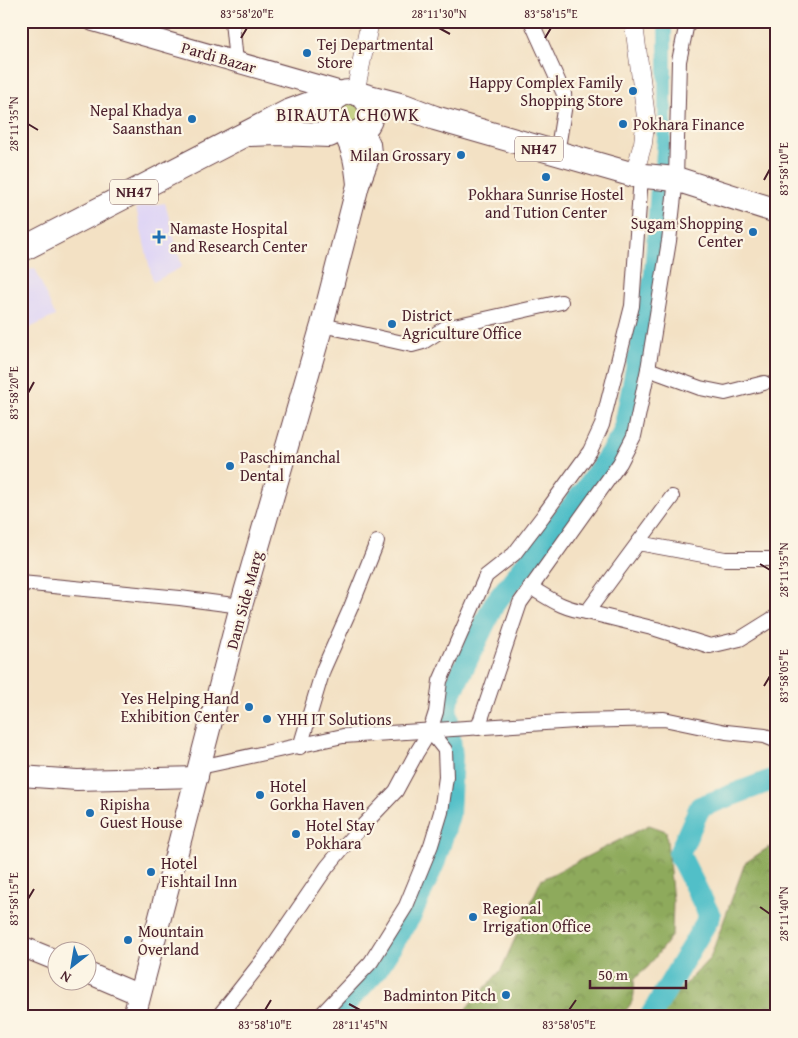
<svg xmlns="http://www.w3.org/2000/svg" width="798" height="1038" viewBox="0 0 798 1038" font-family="'Gentium Book Plus',serif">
<defs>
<pattern id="forest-crowns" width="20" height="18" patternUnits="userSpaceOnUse" patternTransform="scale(1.25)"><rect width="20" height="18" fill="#8eaa5c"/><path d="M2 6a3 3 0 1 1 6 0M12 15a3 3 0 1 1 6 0" fill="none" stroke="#768a4c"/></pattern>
</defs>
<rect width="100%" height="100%" fill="#fcf5e5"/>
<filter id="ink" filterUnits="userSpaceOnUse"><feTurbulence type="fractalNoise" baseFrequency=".02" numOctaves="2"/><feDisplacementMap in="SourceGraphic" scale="10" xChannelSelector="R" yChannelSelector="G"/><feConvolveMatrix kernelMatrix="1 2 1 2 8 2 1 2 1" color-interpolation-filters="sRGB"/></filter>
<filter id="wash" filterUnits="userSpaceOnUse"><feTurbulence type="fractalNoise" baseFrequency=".0096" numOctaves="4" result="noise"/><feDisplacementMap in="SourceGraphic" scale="20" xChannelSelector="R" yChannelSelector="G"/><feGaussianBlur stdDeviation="1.12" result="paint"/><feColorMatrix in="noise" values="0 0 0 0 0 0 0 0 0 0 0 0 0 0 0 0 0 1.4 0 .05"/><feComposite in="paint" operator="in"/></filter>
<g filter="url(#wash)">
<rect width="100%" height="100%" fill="#f3e1c4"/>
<g fill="#dfd5f5">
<polygon points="165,203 182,267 153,282 136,208"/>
<polygon points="35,268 55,316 21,332 21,274"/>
</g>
<circle fill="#b3c467" stroke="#7e7249" cx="350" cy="113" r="13"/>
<g fill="url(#forest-crowns)" stroke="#6c6444">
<path d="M 649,825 L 666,831 L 673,901 L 672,935 L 648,967 L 634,979 C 635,999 634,1003 619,1017 L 459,1017 L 501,970 L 541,880 Z"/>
<polygon points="769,847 777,867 777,1017 663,1017 664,1007 710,958 745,863"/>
</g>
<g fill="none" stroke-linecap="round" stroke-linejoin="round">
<polyline stroke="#51bfc8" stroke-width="14" points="662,165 665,124 665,21"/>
<g stroke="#51bfc8" stroke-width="22">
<polyline points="334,1017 377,969 411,915 435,861 449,815 452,756 446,704 494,604 585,490 623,435 655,274 661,187"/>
<polyline points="650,1017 710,916 679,854 700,807 777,778"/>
</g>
</g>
</g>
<g filter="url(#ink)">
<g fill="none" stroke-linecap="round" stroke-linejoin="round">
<defs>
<g id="minor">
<polyline points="232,21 236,62"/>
<polyline points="531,21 564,94 565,104 557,154"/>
<polyline points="322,325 412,345 423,342 445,328 561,302"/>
<polyline points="648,369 700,388 725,393 764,383"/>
<polyline points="638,543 672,497"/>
<polyline points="21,583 180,598 241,606"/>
<path d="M 530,587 C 552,600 561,608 587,612 L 638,543 L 725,559 L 777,559"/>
<polyline points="587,612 656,629 710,646 740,639 777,616"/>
<polyline points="478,728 520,603 620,463 634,436 648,369 669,241 676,179 679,61 686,28 689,21"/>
<polyline points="300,747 323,670 351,607 377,542"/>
<polyline points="200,767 343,736 576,721 664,719 726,732 765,736 777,741"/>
<polyline points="218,1017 266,956 327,867 351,838 396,791 417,752 430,731 436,712 440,681 486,576 514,554 543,516 590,451 602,425 632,306 641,176"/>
<polyline points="319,1017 371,962 406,906 431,845 441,812 446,777 445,750 430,731"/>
</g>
<g id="tertiary">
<polyline points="355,93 370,21"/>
<polyline points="634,175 643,143 646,117 634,25 639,21"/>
</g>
<g id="secondary">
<polyline points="93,21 345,93"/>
<polyline points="21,776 77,780 198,777"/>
<polyline points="21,946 58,961"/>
<polyline points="88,973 140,995"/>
</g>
<g id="primary">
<path d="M 344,133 C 354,149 356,166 358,184"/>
<polyline points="134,1017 241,606 322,325 358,185 370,153 369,144 362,130"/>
</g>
<g id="trunk">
<circle cx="350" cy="113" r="21"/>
<polyline points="358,94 404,106 435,118 634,175 676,179 777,211"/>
<polyline points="250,134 278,133 329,135 339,130"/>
<polyline points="21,250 288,112 329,97 339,96"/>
</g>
</defs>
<use href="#minor" stroke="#633c42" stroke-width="16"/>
<use href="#tertiary" stroke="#633c42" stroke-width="19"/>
<use href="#secondary" stroke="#633c42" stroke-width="22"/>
<use href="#primary" stroke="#633c42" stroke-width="24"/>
<use href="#trunk" stroke="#633c42" stroke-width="26"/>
<use href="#minor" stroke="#fff" stroke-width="14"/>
<use href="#tertiary" stroke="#fff" stroke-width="18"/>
<use href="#secondary" stroke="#fff" stroke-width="20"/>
<use href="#primary" stroke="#fff" stroke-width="22"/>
<use href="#trunk" stroke="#fff" stroke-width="24"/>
</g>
</g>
<path fill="none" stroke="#4a1f2b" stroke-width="2" d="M 439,28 L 450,34M 241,38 L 247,28M 545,38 L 551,28M 28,124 L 38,130M 764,180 L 770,169M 28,393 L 34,382M 760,564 L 770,570M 764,686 L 770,676M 28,899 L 34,889M 760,907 L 770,914M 349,1004 L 360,1010M 265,1010 L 271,1000M 569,1010 L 576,1000"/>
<g fill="#1f6fb2" stroke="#fcf5e5" stroke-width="2">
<circle cx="307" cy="53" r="5"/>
<circle cx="633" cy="91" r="5"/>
<circle cx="192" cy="119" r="5"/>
<circle cx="623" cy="124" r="5"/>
<circle cx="461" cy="155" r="5"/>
<circle cx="546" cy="177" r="5"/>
<circle cx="753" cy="232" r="5"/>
<path d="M156.5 229.5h5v5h5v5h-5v5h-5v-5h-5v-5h5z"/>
<circle cx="392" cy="324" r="5"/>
<circle cx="230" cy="466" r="5"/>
<circle cx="249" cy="707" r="5"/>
<circle cx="267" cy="719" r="5"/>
<circle cx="260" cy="795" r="5"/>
<circle cx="90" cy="813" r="5"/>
<circle cx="296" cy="834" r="5"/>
<circle cx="151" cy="872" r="5"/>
<circle cx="473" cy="917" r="5"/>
<circle cx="128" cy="940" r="5"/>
<circle cx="506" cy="995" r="5"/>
</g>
<g text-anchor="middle" stroke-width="4.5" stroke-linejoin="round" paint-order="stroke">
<g fill="#fcf5e5" stroke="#7f5f63" stroke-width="1">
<rect x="515" y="136.5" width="48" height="25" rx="4"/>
<rect x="110" y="179.5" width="48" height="25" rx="4"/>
</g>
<g font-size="15" font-weight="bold" fill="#4a1f2b">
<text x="539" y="154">NH47</text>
<text x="134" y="197">NH47</text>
</g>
<g font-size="16" fill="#4a1f2b" stroke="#fcf5e5" text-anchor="start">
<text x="317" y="50">Tej Departmental<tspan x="317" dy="18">Store</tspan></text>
<text x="623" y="88" text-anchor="end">Happy Complex Family<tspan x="623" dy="18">Shopping Store</tspan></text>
<text x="182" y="116" text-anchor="end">Nepal Khadya<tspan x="182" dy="18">Saansthan</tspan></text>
<text x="633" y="130">Pokhara Finance</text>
<text x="451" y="161" text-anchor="end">Milan Grossary</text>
<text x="546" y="200" text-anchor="middle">Pokhara Sunrise Hostel<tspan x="546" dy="18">and Tution Center</tspan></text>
<text x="743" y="229" text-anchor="end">Sugam Shopping<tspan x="743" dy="18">Center</tspan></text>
<text x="170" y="234">Namaste Hospital<tspan x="170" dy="18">and Research Center</tspan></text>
<text x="402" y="321">District<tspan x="402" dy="18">Agriculture Office</tspan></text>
<text x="240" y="463">Paschimanchal<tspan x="240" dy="18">Dental</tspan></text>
<text x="239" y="704" text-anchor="end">Yes Helping Hand<tspan x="239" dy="18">Exhibition Center</tspan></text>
<text x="277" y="725">YHH IT Solutions</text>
<text x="270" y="792">Hotel<tspan x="270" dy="18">Gorkha Haven</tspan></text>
<text x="100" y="810">Ripisha<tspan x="100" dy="18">Guest House</tspan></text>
<text x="306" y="831">Hotel Stay<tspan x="306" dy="18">Pokhara</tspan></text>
<text x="161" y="869">Hotel<tspan x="161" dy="18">Fishtail Inn</tspan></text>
<text x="483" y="914">Regional<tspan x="483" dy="18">Irrigation Office</tspan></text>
<text x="138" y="937">Mountain<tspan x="138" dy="18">Overland</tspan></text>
<text x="496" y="1001" text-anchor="end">Badminton Pitch</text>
</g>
<g font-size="16" fill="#4a1f2b" stroke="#fcf5e5">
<text transform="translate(219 57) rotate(16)" y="6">Pardi Bazar</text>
<text transform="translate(244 600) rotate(-75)" y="6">Dam Side Marg</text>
</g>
<g font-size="18" letter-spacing="1" fill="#4a1f2b" stroke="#fcf5e5">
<text x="348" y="121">BIRAUTA CHOWK</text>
</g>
</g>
<rect width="798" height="1038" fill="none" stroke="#fcf5e5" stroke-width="55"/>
<g transform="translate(72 966) rotate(211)"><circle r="24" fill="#fcf5e5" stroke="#b59f9b"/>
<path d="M0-4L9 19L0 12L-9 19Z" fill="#1f6fb2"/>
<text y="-8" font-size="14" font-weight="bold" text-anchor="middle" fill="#4a1f2b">N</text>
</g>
<path d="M590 980v8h96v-8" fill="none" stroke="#4a1f2b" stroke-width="2.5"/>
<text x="598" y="980" font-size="15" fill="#4a1f2b" stroke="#fcf5e5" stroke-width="4" paint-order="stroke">50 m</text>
<rect x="28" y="28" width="742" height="982" fill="none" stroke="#4a1f2b" stroke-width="2"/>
<g font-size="12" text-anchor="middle" fill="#4a1f2b">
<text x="247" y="18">83°58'20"E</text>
<text x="439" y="18">28°11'30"N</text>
<text x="551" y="18">83°58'15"E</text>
<text transform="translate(14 124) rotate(-90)" y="4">28°11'35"N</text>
<text transform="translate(784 169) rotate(-90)" y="4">83°58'10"E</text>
<text transform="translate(14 393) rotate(-90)" y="4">83°58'20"E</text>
<text transform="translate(784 570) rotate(-90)" y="4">28°11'35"N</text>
<text transform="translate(784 676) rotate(-90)" y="4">83°58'05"E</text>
<text transform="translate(14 899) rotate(-90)" y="4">83°58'15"E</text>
<text transform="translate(784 914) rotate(-90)" y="4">28°11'40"N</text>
<text x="265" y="1029">83°58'10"E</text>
<text x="360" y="1029">28°11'45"N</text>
<text x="569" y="1029">83°58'05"E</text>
</g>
</svg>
